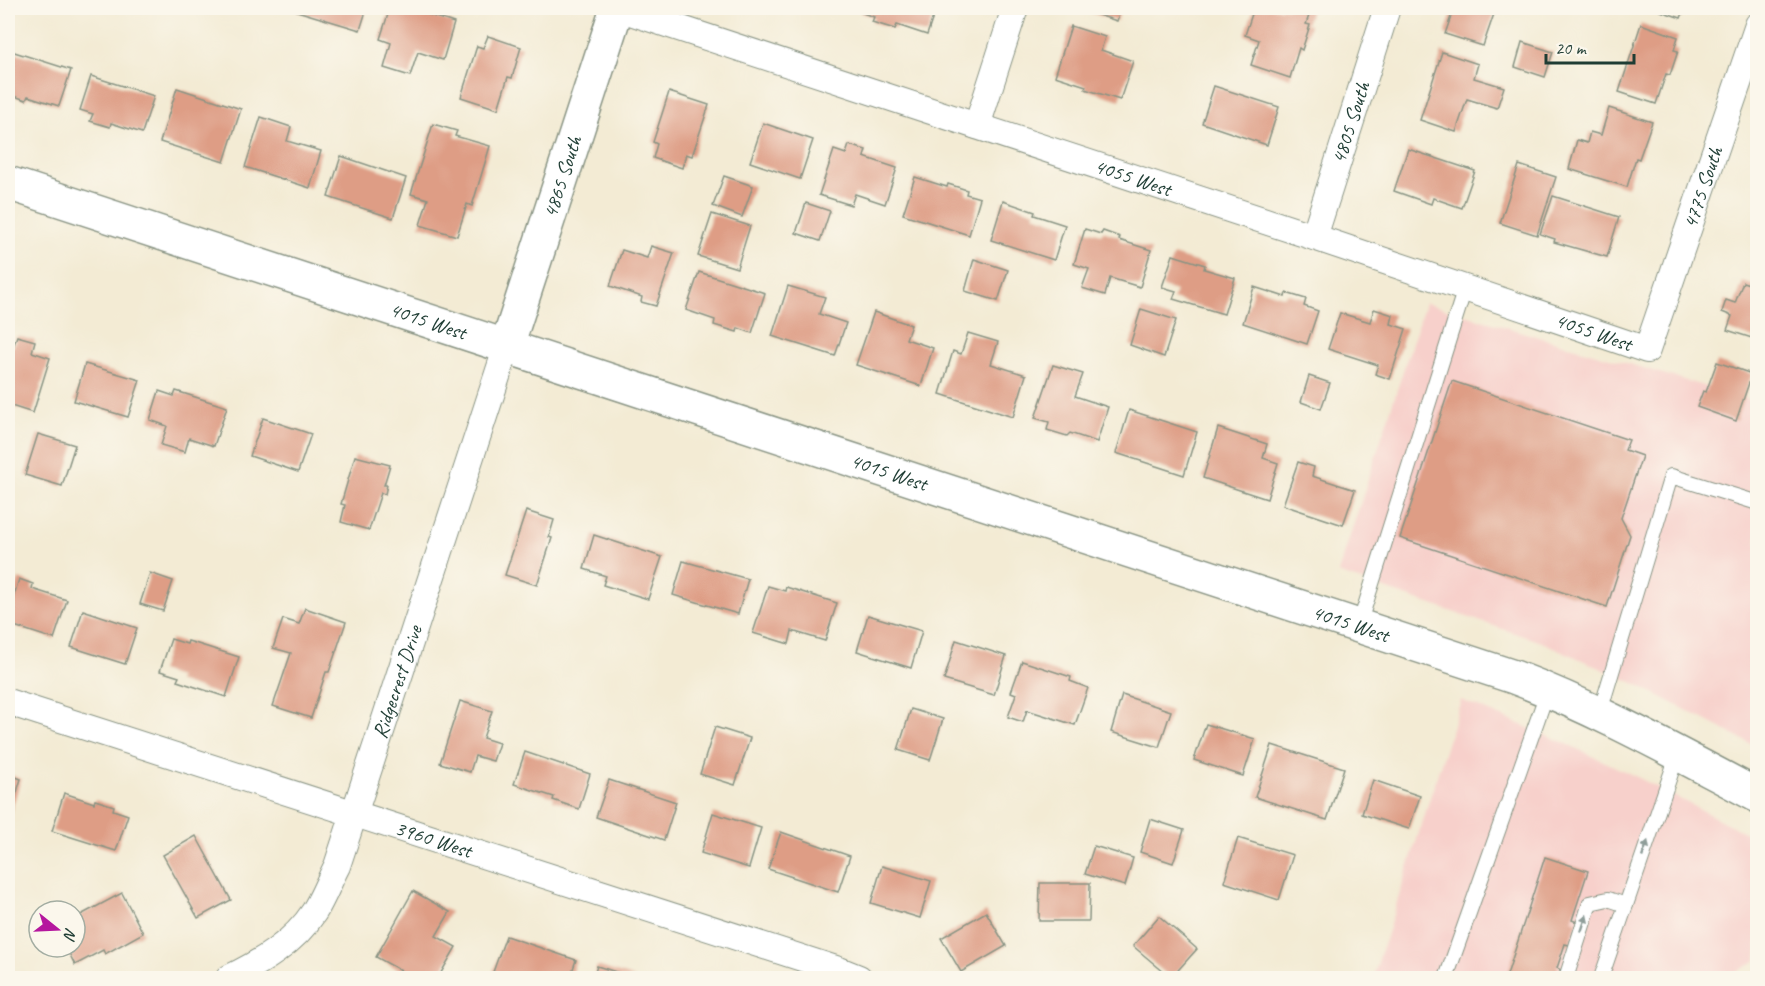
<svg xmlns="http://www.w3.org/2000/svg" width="1765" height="986" viewBox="0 0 1765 986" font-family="Caveat,sans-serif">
<rect width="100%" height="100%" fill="#fbf7ec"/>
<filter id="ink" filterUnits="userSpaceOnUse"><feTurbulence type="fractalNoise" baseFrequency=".0167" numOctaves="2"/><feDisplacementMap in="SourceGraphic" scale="12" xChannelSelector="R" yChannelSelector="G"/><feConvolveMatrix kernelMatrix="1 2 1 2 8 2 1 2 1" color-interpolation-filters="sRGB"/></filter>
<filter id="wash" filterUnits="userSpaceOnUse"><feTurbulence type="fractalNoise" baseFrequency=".008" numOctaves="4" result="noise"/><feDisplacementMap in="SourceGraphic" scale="24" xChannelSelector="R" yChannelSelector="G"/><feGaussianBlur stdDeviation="1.35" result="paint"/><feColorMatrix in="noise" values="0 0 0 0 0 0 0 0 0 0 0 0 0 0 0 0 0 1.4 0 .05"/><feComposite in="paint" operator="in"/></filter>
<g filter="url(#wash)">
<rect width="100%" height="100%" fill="#f3ebd4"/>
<g fill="#f7d0cb">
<polygon points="1425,303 1757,402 1757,747 1638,685 1544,643 1338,573"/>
<polygon points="1461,700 1565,743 1641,779 1757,839 1757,960 1727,978 1373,978"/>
</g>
<g id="blocks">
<g fill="#de9d85">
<polygon points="298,8 367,8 360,30 297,11"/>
<polygon points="390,8 404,9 405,8 420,8 425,9 423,13 454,23 443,60 418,52 410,76 384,68 391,43 380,39"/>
<polygon points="862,8 936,8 927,35 897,25 895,29 872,22 874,17 860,12"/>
<polygon points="1076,8 1121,8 1117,21"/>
<polygon points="1254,8 1304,8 1311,10 1306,24 1310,25 1302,50 1299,48 1290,78 1251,65 1259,40 1245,35"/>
<polygon points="1454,8 1496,8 1483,46 1445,34"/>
<polygon points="1652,8 1685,8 1681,18"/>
<polygon points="1641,24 1678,37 1674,50 1678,51 1670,75 1666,74 1656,104 1619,92"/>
<polygon points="1071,26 1105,37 1101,50 1133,61 1120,100 1085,89 1086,86 1055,76"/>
<polygon points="488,36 521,47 512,78 508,77 498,109 461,97 477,46 483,48"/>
<polygon points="1522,42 1553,52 1545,77 1515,67"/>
<polygon points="8,50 71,70 59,106 28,96 26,100 8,94"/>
<polygon points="1442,52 1478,64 1474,78 1504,87 1497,108 1467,99 1456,132 1420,120"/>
<polygon points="91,76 154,96 142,133 111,123 110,127 90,121 93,114 80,110"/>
<polygon points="1214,86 1279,107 1267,145 1202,123"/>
<polygon points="177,88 241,109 224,162 160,142"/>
<polygon points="669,92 709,105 692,156 686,154 682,168 653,158 657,144 653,142"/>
<polygon points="1609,108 1652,122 1639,159 1636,158 1627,187 1569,169 1577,140 1587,143 1590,132 1601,135"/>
<polygon points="261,117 291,127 287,141 321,151 310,188 245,167"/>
<polygon points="763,123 813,140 800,179 750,162"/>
<polygon points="433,124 457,131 455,136 490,146 472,206 467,204 457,236 420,225 428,199 411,194"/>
<polygon points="849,145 866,150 864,157 897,168 885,204 855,194 851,205 819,195 834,150 846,154"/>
<polygon points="1408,149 1475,171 1462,208 1433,198 1431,204 1394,191"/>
<polygon points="341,156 406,178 393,218 328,197"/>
<polygon points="1519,165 1556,177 1537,235 1500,223"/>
<polygon points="724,176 753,186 742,217 713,206"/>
<polygon points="915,177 947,187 948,184 967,190 966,194 980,198 969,235 903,214"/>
<polygon points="1553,196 1619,217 1607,257 1554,242 1555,239 1540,234"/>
<polygon points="1003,201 1035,212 1034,215 1065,225 1054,260 991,240"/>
<polygon points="806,203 830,211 820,241 796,233"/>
<polygon points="712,214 750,226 737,268 698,256"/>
<polygon points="1085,229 1101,234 1103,231 1120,237 1119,240 1151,250 1140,287 1110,278 1105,295 1082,288 1089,269 1074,264"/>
<polygon points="651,246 674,253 656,306 641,302 642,297 610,286 622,250 647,258"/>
<polygon points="1173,255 1205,265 1204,269 1235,278 1224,314 1173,299 1176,291 1162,287"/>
<polygon points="974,259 1008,270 998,301 965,291"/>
<polygon points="699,272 765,293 752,333 738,328 737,332 714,325 715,320 686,310"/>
<polygon points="1743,282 1758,287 1758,340 1727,330 1732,316 1722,312 1726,300 1735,303"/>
<polygon points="788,286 825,297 819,314 846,323 835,356 772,336"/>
<polygon points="1254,287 1285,297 1286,293 1306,299 1304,306 1318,311 1307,344 1243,323"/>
<polygon points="1141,309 1176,320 1164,357 1130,345"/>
<polygon points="1374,309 1393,315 1391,324 1406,329 1390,379 1375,374 1378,365 1328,349 1340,313 1370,322"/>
<polygon points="874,312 911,325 906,339 933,348 921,386 856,365"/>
<polygon points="968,333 998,342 991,364 1026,375 1013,417 940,394 953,351 961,354"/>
<polygon points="17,336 35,341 32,352 50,358 33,413 8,405 8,345 13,347"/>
<polygon points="1717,362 1752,374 1736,421 1697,407 1703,391 1706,392"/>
<polygon points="85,364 140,380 128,417 74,401"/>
<polygon points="1053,365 1083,374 1075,396 1108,407 1097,442 1070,433 1067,436 1047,430 1049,422 1035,418"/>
<polygon points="1309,376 1330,383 1321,409 1301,402"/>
<polygon points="1452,381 1629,440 1625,450 1642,456 1621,518 1630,535 1607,607 1400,538"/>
<polygon points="159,391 174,396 176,391 227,407 214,446 189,438 185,452 161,445 167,426 150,420"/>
<polygon points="1129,410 1197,432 1184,475 1116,453"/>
<polygon points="263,418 311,434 298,472 250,456"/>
<polygon points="1218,428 1267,444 1263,458 1278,463 1267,499 1203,478"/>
<polygon points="38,434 75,445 62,486 25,475"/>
<polygon points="355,456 390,465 384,485 387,485 385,494 381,493 369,530 341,522 345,505 341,504"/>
<polygon points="1298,462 1314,467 1312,476 1355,490 1343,525 1283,505"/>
<polygon points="526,511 554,520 549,537 552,538 537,585 505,575"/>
<polygon points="594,535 662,557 648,599 603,585 606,576 584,569"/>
<polygon points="683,561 748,579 738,614 673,595"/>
<polygon points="150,573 173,581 163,611 140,604"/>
<polygon points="19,579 33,584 32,589 67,600 54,639 8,624 8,615"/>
<polygon points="768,586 785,591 786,587 837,603 825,641 792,631 789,644 753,633"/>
<polygon points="305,608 346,622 329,672 326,672 311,718 273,706 291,653 273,648 283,619 299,624"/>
<polygon points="83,610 137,628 125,664 71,647"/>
<polygon points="868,615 922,631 911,668 857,651"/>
<polygon points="171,639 187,644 188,641 239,657 226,697 177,681 179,677 160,671"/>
<polygon points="956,640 1006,656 994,695 944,680"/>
<polygon points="1022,661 1071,677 1070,681 1088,688 1075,725 1027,710 1023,722 1008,717 1016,694 1011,692"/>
<polygon points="1122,695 1171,711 1159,747 1111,732"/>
<polygon points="460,701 492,711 483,738 499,743 493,761 475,756 470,772 440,763"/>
<polygon points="911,709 943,719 930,760 898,750"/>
<polygon points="1206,724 1255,739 1243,776 1194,760"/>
<polygon points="715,727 750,738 735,785 700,774"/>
<polygon points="1272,745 1344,768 1327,820 1255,797"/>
<polygon points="525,752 590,774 579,809 553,800 554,797 514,784"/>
<polygon points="8,774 21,779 8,821"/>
<polygon points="609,780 676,802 664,840 596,817"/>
<polygon points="1373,780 1420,796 1409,829 1362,814"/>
<polygon points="64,793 94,803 95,800 114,806 113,810 128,815 116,851 52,831"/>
<polygon points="713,813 761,828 749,868 701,853"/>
<polygon points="1150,819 1184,830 1173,863 1140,852"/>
<polygon points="781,832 850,856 838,892 768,869"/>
<polygon points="196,836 231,900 198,918 163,855"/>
<polygon points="1238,838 1293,855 1279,900 1224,882"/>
<polygon points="1094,846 1133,858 1125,886 1085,874"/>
<polygon points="1545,857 1588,871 1572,920 1577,922 1569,945 1565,944 1557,968 1561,970 1558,978 1506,978"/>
<polygon points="882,866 931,881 920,918 871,903"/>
<polygon points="1040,883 1090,883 1089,921 1039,921"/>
<polygon points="413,891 450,912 436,936 456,947 438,978 414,978 376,957"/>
<polygon points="122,893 143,933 105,954 103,950 75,965 66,947 75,947 75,918"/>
<polygon points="986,912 1006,946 961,972 941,938"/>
<polygon points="1159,916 1197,949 1171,978 1133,946"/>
<polygon points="506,936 576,960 570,978 511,978 493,972"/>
<polygon points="597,966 635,978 593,978"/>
</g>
</g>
</g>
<g filter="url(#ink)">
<use href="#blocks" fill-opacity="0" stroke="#899484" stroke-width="1.5"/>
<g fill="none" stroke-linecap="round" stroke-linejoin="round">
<defs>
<g id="lane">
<polyline points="1359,625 1465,288"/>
<polyline points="1599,715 1671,476 1758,503"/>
<polyline points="1446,978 1548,690"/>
<polyline points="1566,978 1590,903 1608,899 1626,905"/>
<polyline points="1601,978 1678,753"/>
</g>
<g id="street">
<path id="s1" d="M 618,8 L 1314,237 L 1647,350 L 1758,25"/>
<polyline points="977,126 1015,8"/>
<path id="s2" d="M 1314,237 L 1387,8"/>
<path id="s3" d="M 8,702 L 839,970 L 859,978"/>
<path id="s4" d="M 229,978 C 260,963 294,943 314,912 C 323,898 329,881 337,866 L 507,346"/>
</g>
<g id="secondary">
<path id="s5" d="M 8,183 L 1514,677 C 1598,709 1678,754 1758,796"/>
<path id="s6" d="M 507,346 L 617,8"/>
</g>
</defs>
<use href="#lane" stroke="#899484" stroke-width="16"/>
<use href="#street" stroke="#899484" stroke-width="28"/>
<use href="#secondary" stroke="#899484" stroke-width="36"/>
<use href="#lane" stroke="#fff" stroke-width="14"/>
<use href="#street" stroke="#fff" stroke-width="26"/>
<use href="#secondary" stroke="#fff" stroke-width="33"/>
</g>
<defs><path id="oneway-solid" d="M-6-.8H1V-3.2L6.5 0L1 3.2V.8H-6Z" transform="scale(1.5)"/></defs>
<g fill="#8f9e9a">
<use href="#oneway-solid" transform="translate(1645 849) rotate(-71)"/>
<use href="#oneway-solid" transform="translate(1584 923) rotate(-72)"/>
</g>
</g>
<g text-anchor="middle" stroke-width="6" stroke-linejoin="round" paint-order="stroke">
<g font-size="21" fill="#1f3d34" stroke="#fbf7ec">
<text dy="7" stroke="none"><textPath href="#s2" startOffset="120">4805 South</textPath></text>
<text dy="7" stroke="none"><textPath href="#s6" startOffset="178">4865 South</textPath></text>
<text dy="7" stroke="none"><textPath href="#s1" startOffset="542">4055 West</textPath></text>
<text dy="7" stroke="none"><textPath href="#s1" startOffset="1256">4775 South</textPath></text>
<text dy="7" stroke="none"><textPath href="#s5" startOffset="442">4015 West</textPath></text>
<text dy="7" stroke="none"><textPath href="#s1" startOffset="1028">4055 West</textPath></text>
<text dy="7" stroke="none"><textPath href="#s5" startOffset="927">4015 West</textPath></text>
<text dy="7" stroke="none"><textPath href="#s5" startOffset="1413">4015 West</textPath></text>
<text dy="7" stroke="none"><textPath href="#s4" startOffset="354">Ridgecrest Drive</textPath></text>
<text dy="7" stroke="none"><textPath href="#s3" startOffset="447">3960 West</textPath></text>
</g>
</g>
<rect width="1765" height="986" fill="none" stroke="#fbf7ec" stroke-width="30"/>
<g transform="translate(57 929) rotate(108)"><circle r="28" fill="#fbf7ec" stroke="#a3ada2" stroke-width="1.5"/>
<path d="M0-4.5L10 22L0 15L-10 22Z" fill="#b5179e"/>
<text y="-9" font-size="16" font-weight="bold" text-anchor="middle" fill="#1f3d34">N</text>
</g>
<path d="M1546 54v9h88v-9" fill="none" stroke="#1f3d34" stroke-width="3"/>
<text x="1555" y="54" font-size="18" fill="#1f3d34" stroke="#fbf7ec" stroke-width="4.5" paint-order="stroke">20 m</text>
</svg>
